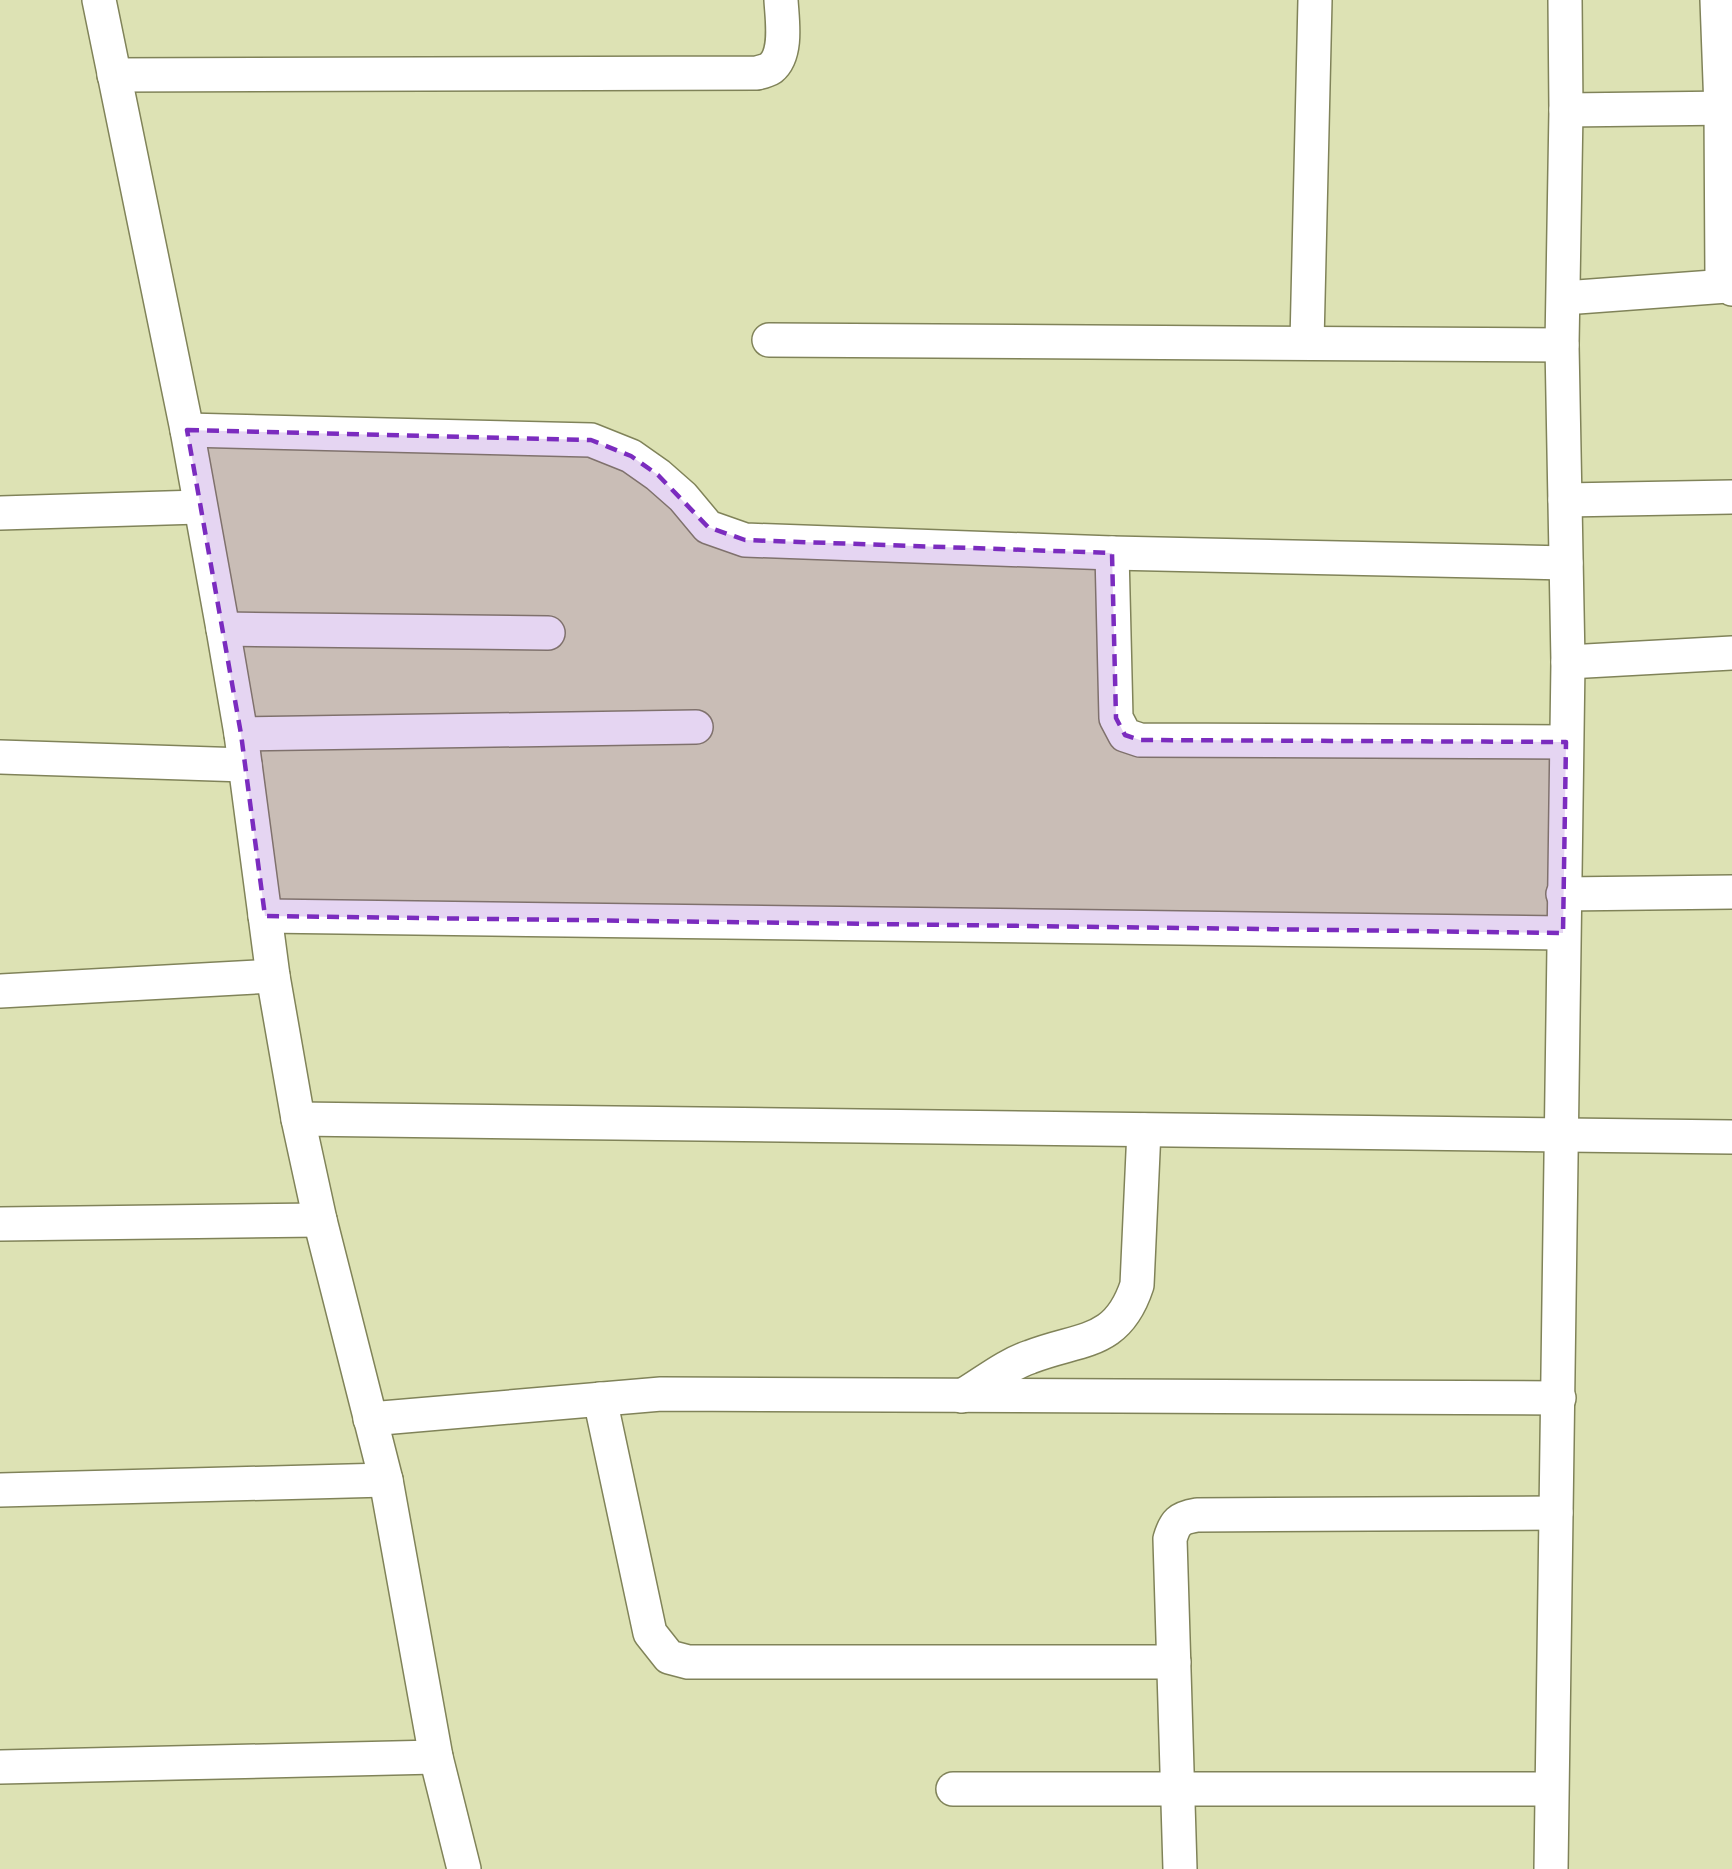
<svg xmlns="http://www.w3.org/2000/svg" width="1732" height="1869" viewBox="0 0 1732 1869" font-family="'Work Sans',sans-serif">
<rect width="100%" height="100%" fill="#dde2b4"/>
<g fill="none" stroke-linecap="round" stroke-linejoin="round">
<defs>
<g id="minor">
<polyline points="1717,0 1721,109 1722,278 1732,289"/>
<path d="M 114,75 L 757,73 C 761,72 768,70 771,68 C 788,54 782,19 781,0"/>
<polyline points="1566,110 1732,108"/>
<polyline points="1564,298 1727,286"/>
<polyline points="769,340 1562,345"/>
<polyline points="1307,342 1315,0"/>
<polyline points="187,430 591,440 631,456 658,475 683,497 708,527 745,540 1112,553 1566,563"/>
<polyline points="1565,500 1732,497"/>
<polyline points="0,513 199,507"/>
<polyline points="1112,553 1116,718 1125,735 1140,740 1566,742"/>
<polyline points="223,629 548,633"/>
<polyline points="1568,662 1732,653"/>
<polyline points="241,734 696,727"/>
<polyline points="0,757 245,765"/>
<polyline points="1563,894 1732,892"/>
<polyline points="265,916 1563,933"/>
<polyline points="0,991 273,976"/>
<polyline points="298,1119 1732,1137"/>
<polyline points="0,1224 320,1220"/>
<path d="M 962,1396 C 984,1383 1006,1365 1030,1357 C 1081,1337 1117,1346 1137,1285 L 1144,1130"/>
<polyline points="600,1399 650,1633 669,1657 688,1662 1174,1662"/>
<polyline points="370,1419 661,1394 1559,1398"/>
<polyline points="0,1490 386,1480"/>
<polyline points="0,1767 436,1757"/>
<polyline points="953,1789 1550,1789"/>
<path d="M 1180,1869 L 1170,1539 C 1175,1522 1179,1518 1197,1515 L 1556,1513"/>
<polyline points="1551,1869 1568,662 1562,345 1566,110 1565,0"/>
</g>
<polyline id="tertiary" points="99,0 187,430 223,629 241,734 273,976 298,1119 320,1220 386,1480 436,1757 464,1869"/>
</defs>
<use href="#minor" stroke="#808359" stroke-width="36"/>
<use href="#tertiary" stroke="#808359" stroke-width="36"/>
<use href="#minor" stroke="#fff" stroke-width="33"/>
<use href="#tertiary" stroke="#fff" stroke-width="33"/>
</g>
<path fill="#7b2cbf" fill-opacity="0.2" stroke="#7b2cbf" stroke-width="4.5" stroke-dasharray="12 8" stroke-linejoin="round" d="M 187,430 L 591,440 L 631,456 L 658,475 L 708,527 L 745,540 L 1112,553 L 1116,718 L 1125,735 L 1140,740 L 1566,742 L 1563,933 L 265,916 L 241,734 Z"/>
</svg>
